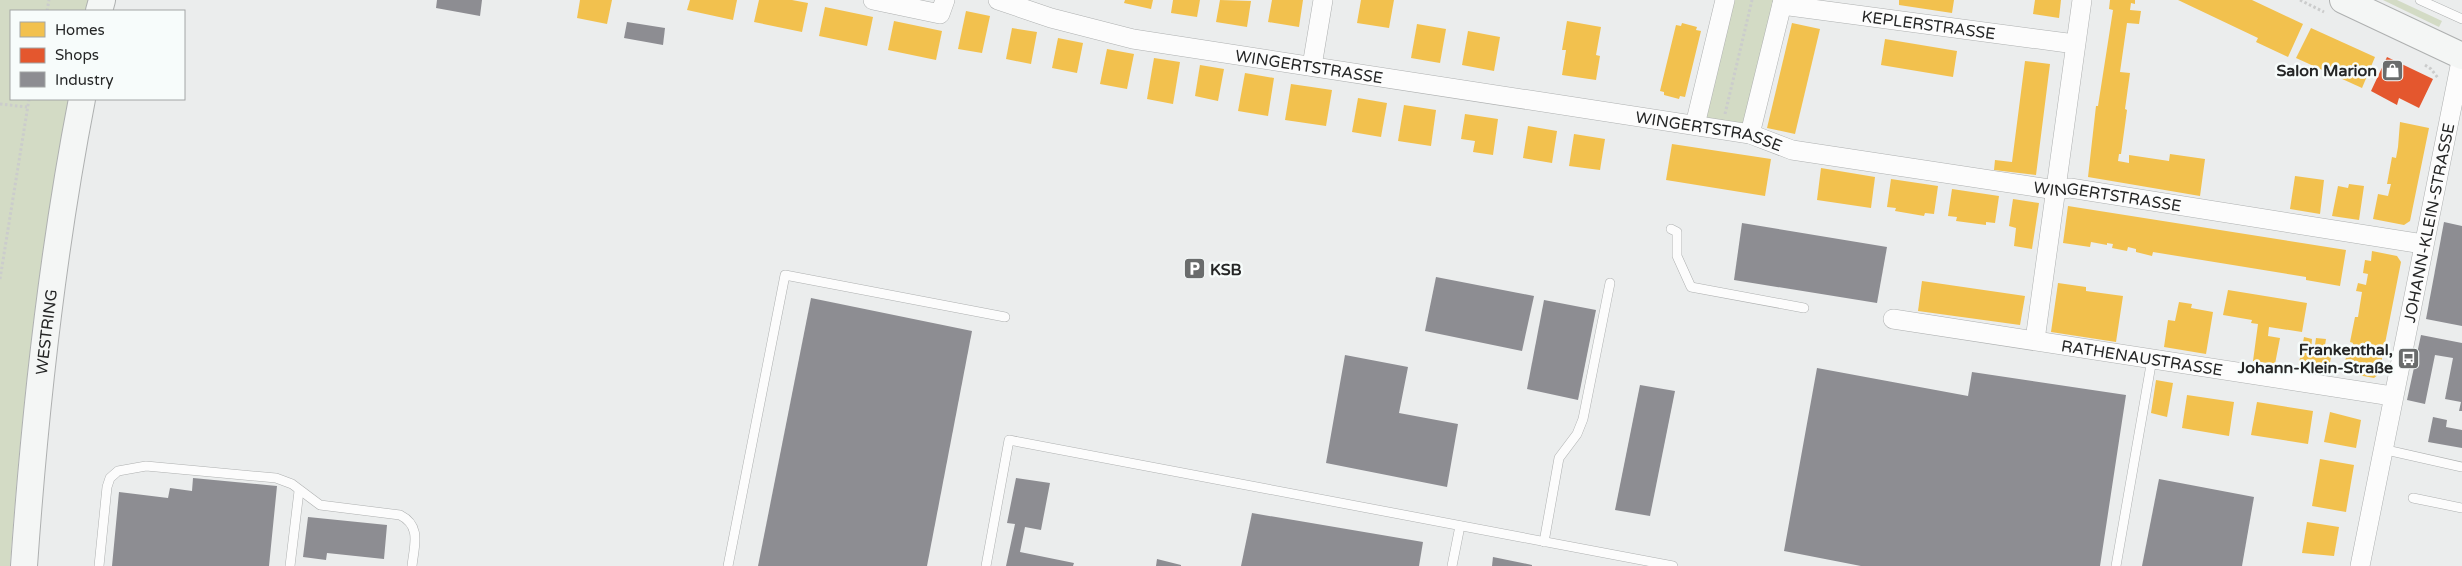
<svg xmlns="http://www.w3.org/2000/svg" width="2462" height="566" viewBox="0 0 2462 566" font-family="'Varela Round',sans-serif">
<rect width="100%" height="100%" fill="#ebeded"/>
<g fill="#d3dbc5">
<path d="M 0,0 L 89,0 L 86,11 L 11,11 L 11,99 L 69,99 C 38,253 22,409 10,566 L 0,566 Z"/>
<polygon points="1730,0 1779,0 1747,128 1701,120"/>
<polygon points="2383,0 2397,0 2442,21 2439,27"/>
</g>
<g fill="#f2c14e">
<polygon points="580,0 612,0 607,24 577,18"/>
<polygon points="690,0 737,0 733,20 687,10"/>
<polygon points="759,0 792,0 808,3 802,32 754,22"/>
<polygon points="1125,0 1153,0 1151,9 1124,3"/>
<polygon points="1173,0 1200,0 1197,17 1171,13"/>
<polygon points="1220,0 1251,1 1247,27 1216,22"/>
<polygon points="1272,0 1303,0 1299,27 1268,22"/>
<polygon points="1361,0 1394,0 1389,28 1357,23"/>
<polygon points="1899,0 1954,0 1952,13 1899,5"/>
<polygon points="2035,0 2061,0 2059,18 2033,14"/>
<polygon points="2110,0 2135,0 2135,4 2131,3 2130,10 2141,11 2139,24 2127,23 2120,72 2130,73 2125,109 2127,110 2121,154 2119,154 2118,161 2129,163 2129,155 2169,161 2170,154 2205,159 2200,196 2088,177 2096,106 2098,106 2113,10 2109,9"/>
<polygon points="2178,0 2252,0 2303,24 2288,57 2256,42 2258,38"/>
<polygon points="825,7 873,17 867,46 819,36"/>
<polygon points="966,11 990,16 982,53 958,49"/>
<polygon points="894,21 942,31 936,60 888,50"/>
<polygon points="1567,21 1601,27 1596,55 1600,56 1596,80 1562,75 1566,50 1562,50"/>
<polygon points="1682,23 1697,27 1696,30 1701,31 1685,97 1680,96 1679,99 1664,95 1664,92 1660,91 1676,25 1681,26"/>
<polygon points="1792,23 1820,29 1795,134 1767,128"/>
<polygon points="1417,24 1446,29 1440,63 1411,58"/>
<polygon points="1012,28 1037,32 1031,64 1006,59"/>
<polygon points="2311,28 2375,57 2362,88 2296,58"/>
<polygon points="1468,31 1500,37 1494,71 1462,65"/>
<polygon points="1058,38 1083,43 1077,73 1052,68"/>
<polygon points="1885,39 1957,51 1953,77 1881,65"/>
<polygon points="1107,49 1134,54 1127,89 1100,84"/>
<polygon points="1154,58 1180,62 1173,104 1147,99"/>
<polygon points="2025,61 2050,64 2036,175 1994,170 1995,160 2012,162"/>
<polygon points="1200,65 1224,69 1218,101 1195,96"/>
<polygon points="1245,73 1274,78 1268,116 1238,111"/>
<polygon points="1291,84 1332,90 1326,126 1285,120"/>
<polygon points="1358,98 1387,103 1381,137 1352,132"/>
<polygon points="1404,105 1436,110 1431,146 1398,141"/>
<polygon points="1465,114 1498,119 1493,155 1473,152 1475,141 1461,139"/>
<polygon points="2400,122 2429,128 2410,221 2404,225 2373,219 2378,194 2388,196 2391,184 2387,184 2392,157 2396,158 2398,147"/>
<polygon points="1528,126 1557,131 1552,163 1523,158"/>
<polygon points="1574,134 1605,139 1600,170 1569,166"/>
<polygon points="1672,144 1771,159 1765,196 1666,180"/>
<polygon points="1821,168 1875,177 1871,208 1817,200"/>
<polygon points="2295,176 2324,180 2320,214 2290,209"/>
<polygon points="1891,179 1938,186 1934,214 1925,213 1924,216 1895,211 1896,208 1887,207"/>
<polygon points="2349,184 2364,186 2359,220 2332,216 2338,186 2348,188"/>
<polygon points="1952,189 1999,196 1995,223 1986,222 1986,225 1956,221 1957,217 1948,216"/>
<polygon points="2013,199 2039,203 2032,249 2014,246 2016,228 2009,226"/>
<polygon points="2068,206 2346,250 2340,286 2306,280 2306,277 2153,252 2152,256 2136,252 2136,249 2128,247 2127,251 2112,248 2113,244 2107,243 2107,245 2091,242 2090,247 2063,243"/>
<polygon points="2372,251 2397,256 2401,262 2379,374 2374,378 2347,373 2348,367 2344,366 2347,353 2351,354 2353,343 2350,342 2355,317 2358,317 2362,292 2356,291 2358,283 2366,285 2368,274 2363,273 2365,260 2371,261"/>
<polygon points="1922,281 2025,296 2020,325 1918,311"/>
<polygon points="2058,283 2086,287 2086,291 2123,296 2116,342 2051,332"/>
<polygon points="2228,290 2307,303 2302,332 2269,327 2268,336 2280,338 2275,364 2253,361 2258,324 2251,323 2252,320 2223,315"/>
<polygon points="2179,302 2192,304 2191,308 2213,312 2206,354 2164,347 2168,320 2175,321"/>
<polygon points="2304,337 2312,339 2311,351 2314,352 2316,338 2326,339 2324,351 2332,352 2328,373 2298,368"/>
<polygon points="2156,380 2173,383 2167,417 2151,413"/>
<polygon points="2187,395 2234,402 2229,436 2182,428"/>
<polygon points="2257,402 2313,411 2308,444 2251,435"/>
<polygon points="2330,412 2361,420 2356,448 2324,442"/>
<polygon points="2320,459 2354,465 2346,512 2312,506"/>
<polygon points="2307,522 2339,527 2334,556 2302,553"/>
</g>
<polygon fill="#e4572e" points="2387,57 2433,79 2419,108 2399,98 2397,105 2371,91"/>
<g fill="#8d8d92">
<polygon points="437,0 482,0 480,16 436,8"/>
<polygon points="627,22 665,28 663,45 624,38"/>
<polygon points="2444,222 2462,226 2462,326 2426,319"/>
<polygon points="1742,223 1887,247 1877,303 1734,280"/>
<polygon points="1436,277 1534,296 1522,351 1425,331"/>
<polygon points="811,298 972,331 927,566 758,566"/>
<polygon points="1544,300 1596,310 1578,400 1527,389"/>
<polygon points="2421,335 2462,343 2462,411 2459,411 2461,402 2445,399 2453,358 2435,355 2425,404 2407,400"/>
<polygon points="1345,355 1408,367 1399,413 1458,424 1447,487 1326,463"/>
<polygon points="1817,368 1968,396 1972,372 2126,395 2100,566 1861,566 1784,551"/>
<polygon points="1640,385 1675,391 1650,516 1615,510"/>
<polygon points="2433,417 2447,420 2446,427 2462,430 2462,448 2428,442"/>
<polygon points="193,478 277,486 269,566 112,566 119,492 168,498 170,488 192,491"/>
<polygon points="1016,478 1050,483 1041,530 1025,527 1020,552 1074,563 1073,566 1006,566 1015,524 1007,523"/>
<polygon points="2159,479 2254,497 2242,566 2142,566"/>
<polygon points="1252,513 1423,542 1419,566 1241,566"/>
<polygon points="308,517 387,525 384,559 327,553 326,560 303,557"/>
<polygon points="1493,557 1532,565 1532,566 1492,566"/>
<polygon points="1157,559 1181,565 1181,566 1156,566"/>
</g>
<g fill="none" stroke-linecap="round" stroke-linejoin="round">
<defs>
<g id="lane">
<polyline points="2420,0 2462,19"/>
<polyline points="1671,229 1677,232 1677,256 1691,287 1804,308"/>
<polyline points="2382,449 2462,467"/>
<polyline points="2413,498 2462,508"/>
<polyline points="1544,542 1559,458 1577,434 1583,419 1610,283"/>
<path d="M 99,566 L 107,487 L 110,478 L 118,471 L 146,466 L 276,478 L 292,484 L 320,505 L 400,515 C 422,526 414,546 412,566"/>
<polyline points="290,566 299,491"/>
<polyline points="728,566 785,275 1005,317"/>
<polyline points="986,566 1009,440 1673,566"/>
<polyline points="1452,566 1460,526"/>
<polyline points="2116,566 2152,359"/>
</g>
<g id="street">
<polyline points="873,0 940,14 945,0"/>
<path id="s1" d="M 998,0 L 1051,18 L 1133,39 L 1750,134 L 1792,150 L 2056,190 L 2070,188 L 2423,244"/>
<path id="s2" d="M 1782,5 L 2075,44"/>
<polyline points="1312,66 1323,0"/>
<polyline points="1695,125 1725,0"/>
<polyline points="1750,134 1783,0"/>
<path id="s3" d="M 1893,319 L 2392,396"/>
<polyline points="2035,340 2082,0"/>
<path id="s4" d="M 2360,566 L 2462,56"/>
</g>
<g id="secondary">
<polyline points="2343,0 2462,56"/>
<polyline points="99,11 102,0"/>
<path id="s5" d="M 24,566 C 35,409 52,253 82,99"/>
</g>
</defs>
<use href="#lane" stroke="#aeb0b0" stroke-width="10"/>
<use href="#street" stroke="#aeb0b0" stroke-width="20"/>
<use href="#secondary" stroke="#aeb0b0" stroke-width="28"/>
<g stroke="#cbcccc" stroke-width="3" stroke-dasharray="2.5 2.5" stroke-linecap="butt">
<polyline points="2300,0 2324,12"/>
<polyline points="47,11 49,0"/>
<polyline points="2425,65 2431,69 2438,78"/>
<polyline points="0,104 27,107"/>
<polyline points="1725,114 1752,0"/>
<polyline points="0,279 29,99"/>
</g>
<use href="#lane" stroke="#fcfcfc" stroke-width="9"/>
<use href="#street" stroke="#fcfcfc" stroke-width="19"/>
<use href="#secondary" stroke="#f4f6f5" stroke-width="26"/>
</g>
<defs>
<symbol id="shop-square" viewBox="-11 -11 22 22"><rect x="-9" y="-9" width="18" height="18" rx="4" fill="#6a6c6c" stroke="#f7fcfb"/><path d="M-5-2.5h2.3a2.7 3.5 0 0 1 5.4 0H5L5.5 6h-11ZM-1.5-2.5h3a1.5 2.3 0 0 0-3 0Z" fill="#fff"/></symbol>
<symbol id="parking-square" viewBox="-11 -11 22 22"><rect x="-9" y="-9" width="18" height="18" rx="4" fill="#6a6c6c" stroke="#f7fcfb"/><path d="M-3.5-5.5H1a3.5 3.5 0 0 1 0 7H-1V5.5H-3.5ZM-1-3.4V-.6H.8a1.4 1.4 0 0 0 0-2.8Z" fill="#fff"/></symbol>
<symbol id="bus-square" viewBox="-11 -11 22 22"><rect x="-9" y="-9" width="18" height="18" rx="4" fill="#6a6c6c" stroke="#f7fcfb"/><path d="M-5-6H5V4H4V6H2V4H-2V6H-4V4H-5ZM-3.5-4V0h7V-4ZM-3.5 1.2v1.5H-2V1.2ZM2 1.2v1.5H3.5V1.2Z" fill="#fff"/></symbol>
</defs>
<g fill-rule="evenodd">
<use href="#shop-square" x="2380" y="58" width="25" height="25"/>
<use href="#parking-square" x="1182" y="256" width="25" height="25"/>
<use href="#bus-square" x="2396" y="346" width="25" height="25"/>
</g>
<g text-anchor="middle" stroke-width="5" stroke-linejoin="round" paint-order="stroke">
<g font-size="16" fill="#252626" stroke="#f7fcfb">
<text dy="6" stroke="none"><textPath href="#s2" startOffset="148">KEPLERSTRASSE</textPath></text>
<text dy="6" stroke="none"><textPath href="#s1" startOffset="319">WINGERTSTRASSE</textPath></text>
<text dy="6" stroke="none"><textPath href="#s1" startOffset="724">WINGERTSTRASSE</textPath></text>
<text dy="6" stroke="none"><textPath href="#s1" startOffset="1129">WINGERTSTRASSE</textPath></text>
<text dy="6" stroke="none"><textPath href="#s4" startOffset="350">JOHANN-KLEIN-STRASSE</textPath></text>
<text dy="6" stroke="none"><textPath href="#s5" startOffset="235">WESTRING</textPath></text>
<text dy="6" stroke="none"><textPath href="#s3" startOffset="252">RATHENAUSTRASSE</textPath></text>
</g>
<g font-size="16" font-weight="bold" fill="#252626" stroke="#f7fcfb" text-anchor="end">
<text x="2377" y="76">Salon Marion</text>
<text x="1210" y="275" text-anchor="start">KSB</text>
<text x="2393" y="355">Frankenthal,<tspan x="2393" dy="18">Johann-Klein-Straße</tspan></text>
</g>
</g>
<rect x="10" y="10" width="175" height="90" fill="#f7fcfb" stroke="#a3a6a6"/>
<rect x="20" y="22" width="25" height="15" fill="#f2c14e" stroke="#a3a6a6"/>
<text x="55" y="35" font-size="15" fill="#252626">Homes</text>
<rect x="20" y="48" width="25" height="15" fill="#e4572e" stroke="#a3a6a6"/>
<text x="55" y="60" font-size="15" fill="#252626">Shops</text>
<rect x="20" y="72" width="25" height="15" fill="#8d8d92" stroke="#a3a6a6"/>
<text x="55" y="85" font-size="15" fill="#252626">Industry</text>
</svg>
